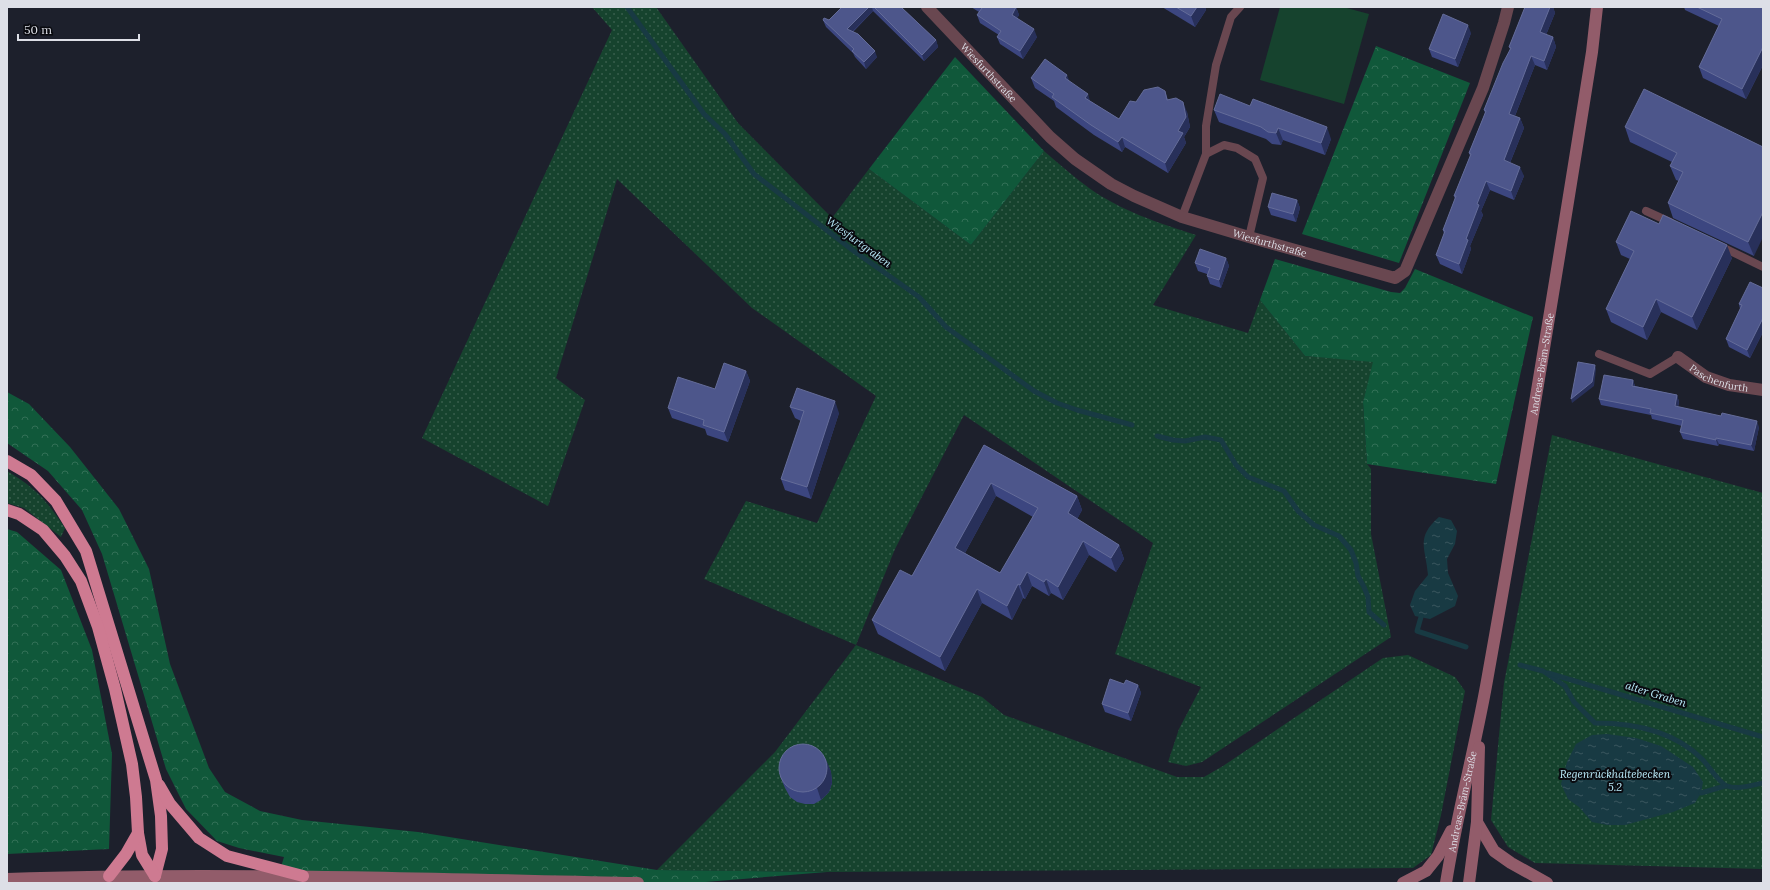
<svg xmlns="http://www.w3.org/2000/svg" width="1770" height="890" viewBox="0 0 1770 890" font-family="Lora,serif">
<defs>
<pattern id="grass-dots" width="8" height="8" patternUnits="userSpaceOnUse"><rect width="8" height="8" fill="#16432e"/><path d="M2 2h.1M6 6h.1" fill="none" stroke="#375e4c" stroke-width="1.8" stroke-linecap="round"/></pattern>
<pattern id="forest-crowns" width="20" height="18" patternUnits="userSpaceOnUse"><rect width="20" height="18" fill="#10583a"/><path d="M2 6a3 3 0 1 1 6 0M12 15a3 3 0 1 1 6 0" fill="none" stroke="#327056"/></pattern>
<pattern id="water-ripples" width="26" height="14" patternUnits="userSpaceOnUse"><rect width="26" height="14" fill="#183a43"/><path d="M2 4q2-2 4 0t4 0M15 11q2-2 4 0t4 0" fill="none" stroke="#39565e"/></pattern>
</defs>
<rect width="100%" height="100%" fill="#1d202c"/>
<g fill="url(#grass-dots)">
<path d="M 592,7 L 656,7 L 738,123 L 832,218 L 869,169 L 971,245 L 1044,151 C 1059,164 1074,177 1089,188 C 1121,211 1159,223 1196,235 L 1153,305 L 1248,333 L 1260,300 L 1305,356 L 1374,361 L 1363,402 L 1367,464 L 1371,469 L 1371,534 L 1391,637 L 1202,762 L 1186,766 L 1168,762 L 1179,729 L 1201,687 L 1115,654 L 1153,543 L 964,415 L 895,549 L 856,645 L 982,697 L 1004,715 L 1177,777 L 1204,777 L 1223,766 L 1383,658 L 1408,655 L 1455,677 L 1465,691 L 1441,815 L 1431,855 L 1413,868 L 827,872 L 657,870 L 775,752 L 856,645 L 704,579 L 746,501 L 817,523 L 876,396 L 752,308 L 617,179 L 556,378 L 585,400 L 548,506 L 422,438 L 612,30 Z"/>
<polygon points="1552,435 1763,493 1763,869 1535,863 1508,847 1491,820 1504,683"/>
<path d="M 7,471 C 37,489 46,500 65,528 L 61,537 L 24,508 L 7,503 Z"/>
</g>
<g fill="url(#forest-crowns)">
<polygon points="1376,46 1470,83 1399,263 1302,234"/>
<polygon points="955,57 1044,151 971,245 869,169"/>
<polygon points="1275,259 1391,292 1400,293 1405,288 1415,269 1533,317 1496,484 1367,464 1363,402 1373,362 1305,356 1260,300"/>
<polygon points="7,392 29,404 70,447 119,509 149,569 170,664 209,768 225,792 260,811 302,820 418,832 657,870 827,872 693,883 276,883 284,857 239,848 217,841 186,809 166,769 102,554 82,510 48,471 7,443"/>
<polygon points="7,529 17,532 61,570 92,650 112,754 109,849 7,854"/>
</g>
<polygon fill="#16432e" points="1280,7 1343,7 1369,14 1344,104 1260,80"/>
<g fill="url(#water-ripples)">
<path d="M 1439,517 L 1451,520 L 1457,531 L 1455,544 L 1447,559 L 1448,573 L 1458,596 L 1455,606 L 1430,619 L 1415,616 L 1410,605 L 1415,591 L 1428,575 C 1426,548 1415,538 1439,517 Z"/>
<polygon points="1607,734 1636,738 1661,746 1693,767 1703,782 1701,793 1695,803 1673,812 1625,825 1607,825 1592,822 1579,807 1568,799 1561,784 1567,762 1576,744 1592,735"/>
</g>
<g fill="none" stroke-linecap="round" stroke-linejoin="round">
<g stroke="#183a43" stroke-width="5">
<polyline points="627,7 704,114 725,134 754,174 851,249 919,297 946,327 1034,391 1057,403 1077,410 1132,425"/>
<polyline points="1157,436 1173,440 1185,441 1205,437 1221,440 1236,465 1248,477 1284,491 1298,511 1314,525 1339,536 1351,550 1356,563 1358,576 1364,587 1368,597 1369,612 1384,625"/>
<polyline points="1421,617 1417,631 1466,647"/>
<path d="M 1520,665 L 1543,671 L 1565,686 L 1574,702 L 1595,723 C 1633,723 1674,731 1702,759 C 1708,765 1720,784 1727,786 C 1738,790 1752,785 1763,783"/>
<polyline points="1548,673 1763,737"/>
<polyline points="1701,793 1725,786"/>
</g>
<g stroke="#694750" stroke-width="8">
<polyline points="1206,154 1206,126 1216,65 1231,17 1240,7"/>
<polyline points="1646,211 1670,222"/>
<polyline points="1182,217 1206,154 1224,145 1237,148 1255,159 1263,178 1249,237"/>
<polyline points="1720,246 1763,267"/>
<polyline points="1599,354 1650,374 1678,357"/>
</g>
<g stroke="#694750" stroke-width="12">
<path id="s1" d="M 927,7 L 1050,137 L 1075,159 L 1111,184 L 1134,196 L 1182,217 L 1249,237 L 1395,278 L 1405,271 L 1483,88 L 1504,23 L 1508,7"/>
<path id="s2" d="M 1678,357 L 1706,377 L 1729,385 L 1763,390"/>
</g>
<g stroke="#925c6a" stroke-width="12">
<polyline points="1477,822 1494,851 1511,863 1547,883"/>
<path d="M 7,879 C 217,872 427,879 638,883"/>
<polyline points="1403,883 1426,871 1438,856 1451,831"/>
<path id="s3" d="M 1446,883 C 1457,813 1476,745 1488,675 C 1525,468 1559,260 1592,52 L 1597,7"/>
<polyline points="1469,883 1477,822 1479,747"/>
</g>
<g stroke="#ce7a91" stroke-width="12">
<polyline points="7,461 31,475 56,501 86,551 156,780 161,816 162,849 155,876"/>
<polyline points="7,510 19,514 43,530 65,556 81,581 98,627 115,689 132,764 136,797 138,833 142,855 155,876"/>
<polyline points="159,785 170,804 199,838 227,856 303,876"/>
<polyline points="109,876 126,854 138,833"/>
</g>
</g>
<g fill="#3c4680" fill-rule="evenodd">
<polygon points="842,7 901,7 936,40 938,47 924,61 873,11 853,32 877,57 866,69 855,57 853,53 826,27 823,20 829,20"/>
<polygon points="971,7 1016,7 1019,15 1017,18 1037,37 1023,59 1000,44 997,37 999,35 980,23 977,15 979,12"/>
<polygon points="1162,7 1205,7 1206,10 1195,27"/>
<polygon points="1525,7 1553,7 1555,13 1546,35 1553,37 1556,47 1547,70 1535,65 1515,116 1520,118 1524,128 1510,163 1524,176 1514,200 1490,190 1481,211 1483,215 1470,246 1471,249 1462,274 1440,264 1436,255 1444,234 1443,230 1455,199 1454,196 1470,156 1469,153 1485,113 1484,110 1510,49 1509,47"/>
<polygon points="1684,7 1763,7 1763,65 1746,99 1703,78 1699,67 1719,26 1685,10"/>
<polygon points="1471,33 1458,67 1432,57 1429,49"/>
<polygon points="1031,78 1069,81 1090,101 1119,119 1136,102 1165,91 1168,100 1187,112 1190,127 1184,137 1186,143 1168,173 1125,147 1122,152 1094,135 1056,107 1054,101 1035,88"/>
<polygon points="1250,106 1331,139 1325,155 1283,140 1281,145 1272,144 1266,139 1219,122 1214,110"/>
<polygon points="1625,127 1763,147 1754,256 1673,218 1668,203 1679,181 1676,180 1670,166 1672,162 1630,142"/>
<polygon points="1297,200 1300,208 1296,222 1271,215 1268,207"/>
<polygon points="1659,224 1732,258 1697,330 1661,312 1647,340 1611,322 1606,309 1630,259 1621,255 1616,242"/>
<polygon points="1226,258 1229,266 1221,288 1210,284 1207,276 1207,274 1198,271 1195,263"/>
<polygon points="1763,288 1763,332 1750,358 1729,347 1726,339 1740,309 1739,304"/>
<polygon points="746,371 750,381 728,442 707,435 705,429 672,418 668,408 715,389"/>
<polygon points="1633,380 1635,386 1677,395 1679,402 1678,407 1759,427 1754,451 1719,444 1718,446 1683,439 1680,432 1682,426 1652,419 1651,415 1601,405 1599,399"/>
<polygon points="790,407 839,413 811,499 785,490 781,479 801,421 795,418"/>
<path d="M 984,445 L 1077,496 L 1082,510 L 1077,519 L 1119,545 L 1124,559 L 1116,572 L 1089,555 L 1063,600 L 1051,593 L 1049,596 L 1032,586 L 1025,599 L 1023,598 L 1012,620 L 982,603 L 945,671 L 878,634 L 872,620 L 912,576 ZM 996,496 L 1033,517 L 1000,573 L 965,553 Z"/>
<polygon points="1138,685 1141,693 1131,721 1105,712 1102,704"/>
<polygon points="826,760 831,772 832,783 829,792 821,800 814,804 805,804 797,802 790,797 785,788 780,776"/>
</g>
<g fill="#28305a">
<polygon points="869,7 872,7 873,11 849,35 847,29"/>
<polygon points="1016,7 1019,15 1015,22 1012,15"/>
<polygon points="1197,7 1205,7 1206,10 1195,27 1191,16"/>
<polygon points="1550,7 1553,7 1555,13 1543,42 1540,32"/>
<polygon points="1468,25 1471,33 1458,67 1455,59"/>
<polygon points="1034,29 1037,37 1023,59 1020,51"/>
<polygon points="1553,37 1556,47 1547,70 1544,61"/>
<polygon points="936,40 938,47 924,61 922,55"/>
<polygon points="1763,47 1763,65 1746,99 1742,89"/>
<polygon points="875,51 877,57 866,69 864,62"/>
<polygon points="1531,56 1535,65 1512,123 1509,114"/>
<polygon points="1067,75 1071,85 1065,78"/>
<polygon points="1088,94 1091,104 1085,98"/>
<polygon points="1183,102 1187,112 1190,127 1184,137 1186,143 1168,173 1165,163 1178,131"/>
<polygon points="1520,118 1524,128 1507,170 1504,160"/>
<polygon points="1327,127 1331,139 1325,155 1321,143"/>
<polygon points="1278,128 1283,140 1281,145 1276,133"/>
<polygon points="1122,137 1125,147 1122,152 1118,142"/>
<polygon points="1520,167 1524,176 1514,200 1511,191"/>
<polygon points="1486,181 1490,190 1481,211 1483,215 1470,246 1471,249 1462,274 1459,264 1477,204"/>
<polygon points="1297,200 1300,208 1296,222 1293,214"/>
<polygon points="1763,212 1763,237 1754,256 1748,242"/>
<polygon points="1727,245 1732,258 1697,330 1692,317"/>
<polygon points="1226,258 1229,266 1221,288 1219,280"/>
<polygon points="1656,299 1661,312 1647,340 1643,327"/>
<polygon points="1763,318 1763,332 1750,358 1747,350"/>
<polygon points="1595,365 1596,369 1594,386 1572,403 1571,399"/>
<polygon points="746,371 750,381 728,442 724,432"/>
<polygon points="1633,380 1635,387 1632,386"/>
<polygon points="1677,395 1679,402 1677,412 1675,406"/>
<polygon points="835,401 839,413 811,499 807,487"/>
<polygon points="1757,421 1759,427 1754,451 1751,445"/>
<polygon points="1716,438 1719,444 1718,446 1716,440"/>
<polygon points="991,483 996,496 960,562 955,548"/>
<polygon points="1077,496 1082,510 1073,527 1068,513"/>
<polygon points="1083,541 1089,555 1063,600 1058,587"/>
<polygon points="1119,545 1124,559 1116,572 1111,558"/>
<polygon points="1027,572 1032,586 1025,599 1020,585"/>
<polygon points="1046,579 1051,593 1049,596 1044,582"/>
<polygon points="1018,584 1023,598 1012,620 1007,606"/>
<polygon points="977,589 982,603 945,671 940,657"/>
<polygon points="1138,685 1141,693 1131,721 1128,713"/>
<polygon points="826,760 831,772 832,783 829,792 821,800 817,788"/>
</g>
<g fill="#4d568b" stroke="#646c99" fill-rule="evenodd">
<polygon points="842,7 869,7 847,29 858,34 875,51 864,62 852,51 854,49 823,20 824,18 829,20"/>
<polygon points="874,7 901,7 936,40 922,55"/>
<polygon points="980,7 1016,7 1012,15 1034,29 1020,51 997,37 1001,31 977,15 982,8"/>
<polygon points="1176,7 1197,7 1191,16"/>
<polygon points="1525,7 1550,7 1540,32 1553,37 1544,61 1531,56 1509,114 1520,118 1504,160 1520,167 1511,191 1486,181 1477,204 1479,205 1466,239 1468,240 1459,264 1436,255 1445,231 1443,230 1456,196 1454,196 1471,154 1469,153 1486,111 1484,110 1503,63 1511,48 1509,47"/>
<polygon points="1697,7 1763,7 1763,47 1742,89 1699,67 1722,19"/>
<polygon points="1443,14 1468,25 1455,59 1429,49"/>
<polygon points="1045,59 1067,75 1065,78 1088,94 1085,98 1119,119 1130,101 1136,102 1144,90 1158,87 1165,91 1167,100 1176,98 1183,102 1186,117 1178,131 1183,133 1165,163 1122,137 1118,142 1091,125 1052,97 1054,94 1031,78"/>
<polygon points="1644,89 1763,147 1763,212 1748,242 1668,203 1683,172 1670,166 1677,153 1625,127"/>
<polygon points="1220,94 1250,106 1253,99 1327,127 1321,143 1278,128 1276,133 1268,132 1261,127 1214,110"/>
<polygon points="1272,193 1297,200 1293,214 1268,207"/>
<polygon points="1631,211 1659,224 1663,215 1727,245 1692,317 1656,299 1643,327 1606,309 1634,251 1616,242"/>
<polygon points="1200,249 1226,258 1219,280 1207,276 1210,268 1195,263"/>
<polygon points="1750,282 1763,288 1763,318 1747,350 1726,339 1742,305 1739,304"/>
<polygon points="1578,362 1595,365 1592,382 1571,399"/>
<polygon points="724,363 746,371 724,432 703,425 704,420 668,408 678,377 715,389"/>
<polygon points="1604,375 1633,380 1632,386 1677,395 1675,406 1721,416 1722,413 1757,421 1751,445 1716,438 1716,440 1680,432 1683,420 1650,413 1651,409 1599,399"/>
<polygon points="797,388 835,401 807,487 781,479 804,411 790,407"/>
<path d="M 984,445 L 1077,496 L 1068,513 L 1119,545 L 1111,558 L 1083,541 L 1058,587 L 1046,579 L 1044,582 L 1027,572 L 1020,585 L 1018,584 L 1007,606 L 977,589 L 940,657 L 872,620 L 900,570 L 912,576 ZM 991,483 L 1038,508 L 1000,573 L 955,548 Z"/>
<polygon points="1110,679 1124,684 1126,680 1138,685 1128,713 1102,704"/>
<circle cx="803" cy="768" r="24"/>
</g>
<g text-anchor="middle" stroke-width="4" stroke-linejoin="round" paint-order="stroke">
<g font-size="10" fill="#dddfe7" stroke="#090a0f">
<text dy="4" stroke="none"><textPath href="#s1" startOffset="90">Wiesfurthstraße</textPath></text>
<text dy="4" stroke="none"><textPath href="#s1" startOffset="426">Wiesfurthstraße</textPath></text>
<text dy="4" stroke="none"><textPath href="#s3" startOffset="528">Andreas-Bräm-Straße</textPath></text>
<text dy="4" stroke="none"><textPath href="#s2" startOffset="47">Paschenfurth</textPath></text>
<text dy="4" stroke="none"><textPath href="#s3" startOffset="83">Andreas-Bräm-Straße</textPath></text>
</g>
<g font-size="11" font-style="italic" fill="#b9eaf9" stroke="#090a0f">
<text transform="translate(859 242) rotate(36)" y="4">Wiesfurtgraben</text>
<text transform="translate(1656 694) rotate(17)" y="4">alter Graben</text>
<text x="1615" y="778">Regenrückhaltebecken<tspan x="1615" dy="13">5.2</tspan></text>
</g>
</g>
<rect width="1770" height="890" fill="none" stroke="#dddfe7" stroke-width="16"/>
<path d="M18 34v6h121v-6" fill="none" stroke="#dddfe7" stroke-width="2"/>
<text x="24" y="34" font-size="12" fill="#dddfe7" stroke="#090a0f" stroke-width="3" paint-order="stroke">50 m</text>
</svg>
